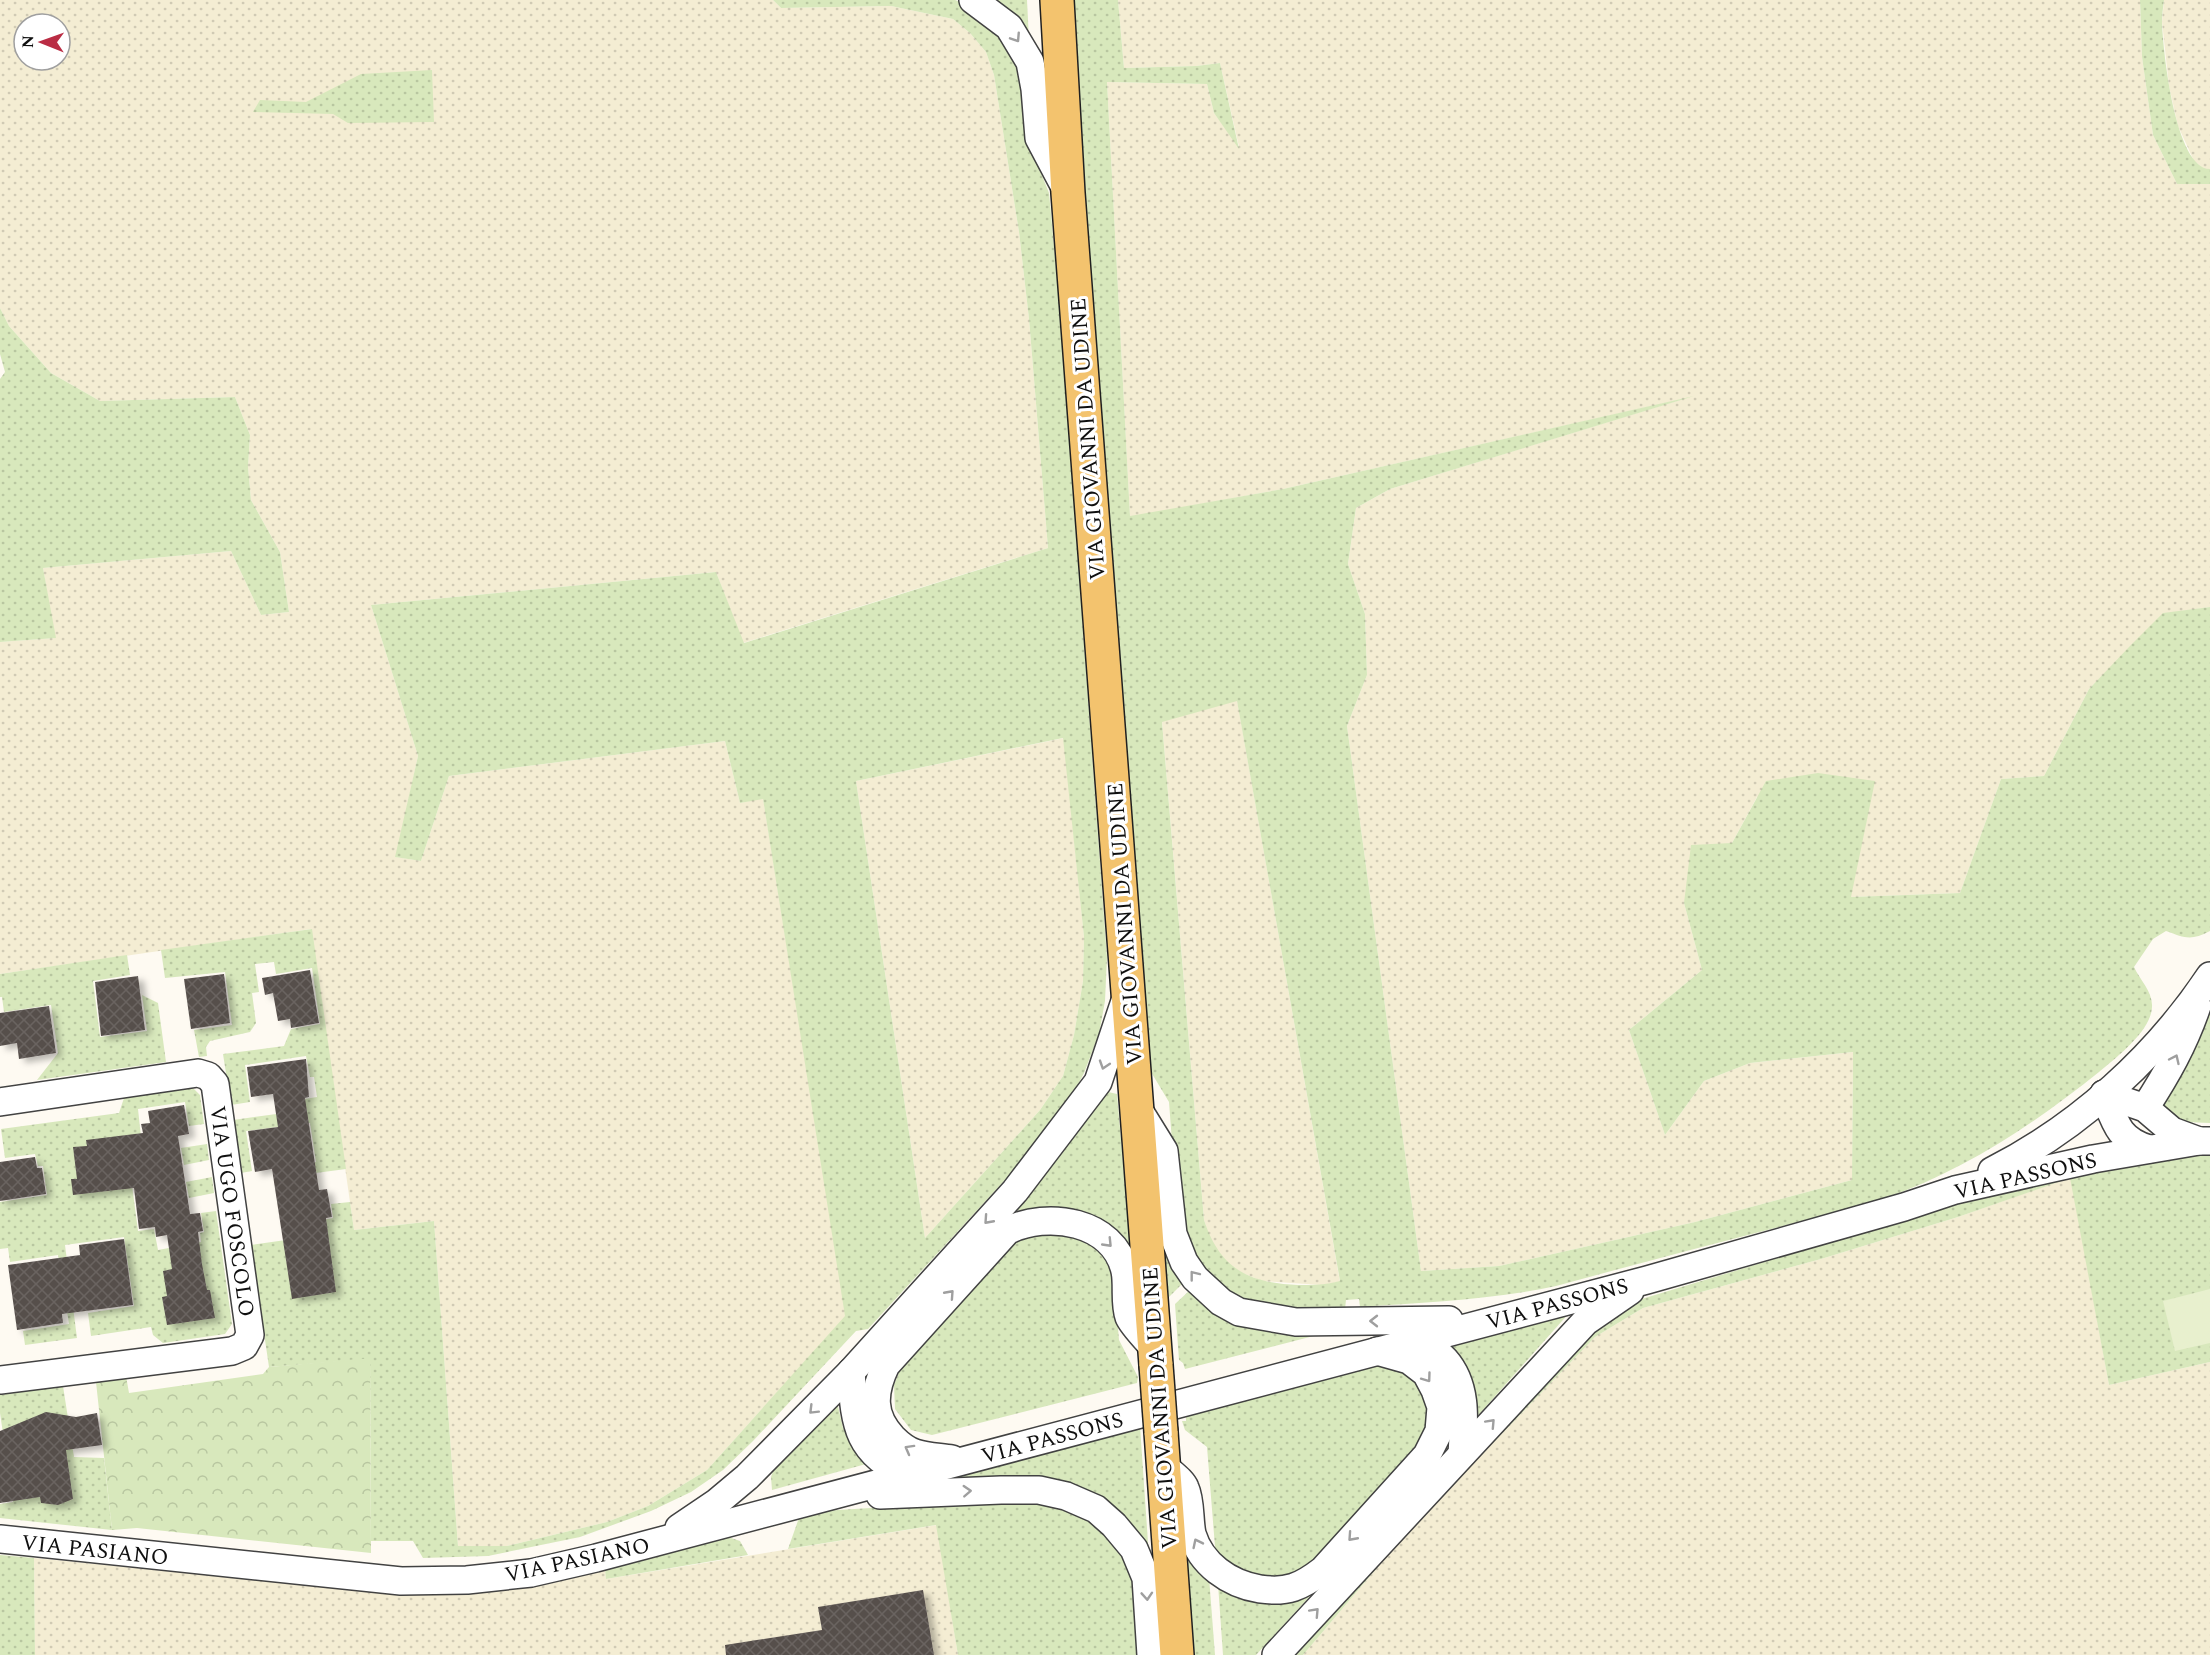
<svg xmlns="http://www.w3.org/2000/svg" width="2210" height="1655" viewBox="0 0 2210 1655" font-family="Spectral,serif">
<defs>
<pattern id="farmland-dots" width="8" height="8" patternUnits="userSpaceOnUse" patternTransform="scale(1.5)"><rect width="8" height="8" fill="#f4edd3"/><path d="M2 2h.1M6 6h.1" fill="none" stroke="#d0cab4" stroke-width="1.8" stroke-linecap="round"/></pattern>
<pattern id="grass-dots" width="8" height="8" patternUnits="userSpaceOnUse" patternTransform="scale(1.5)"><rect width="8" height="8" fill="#d8e8bc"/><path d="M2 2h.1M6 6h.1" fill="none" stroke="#b8c6a0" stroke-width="1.8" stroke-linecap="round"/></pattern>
<pattern id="park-crowns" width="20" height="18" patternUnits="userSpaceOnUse" patternTransform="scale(1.5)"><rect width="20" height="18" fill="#d8e8bc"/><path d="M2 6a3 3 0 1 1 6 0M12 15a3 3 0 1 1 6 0" fill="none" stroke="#b8c6a0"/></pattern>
<pattern id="building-cross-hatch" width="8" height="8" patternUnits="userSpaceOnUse" patternTransform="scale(1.5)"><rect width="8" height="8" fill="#574f4c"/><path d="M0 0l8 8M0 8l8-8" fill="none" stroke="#6a6461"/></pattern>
<filter id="shadow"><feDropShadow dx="6" dy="4" stdDeviation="3" flood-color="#0004"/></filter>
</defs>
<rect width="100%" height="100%" fill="#fefaf2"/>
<g fill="url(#farmland-dots)" fill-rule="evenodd">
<path d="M 0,0 L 773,0 L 781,8 L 891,6 L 953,19 L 970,33 L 986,52 L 994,75 L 1019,232 L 1029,319 L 1048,548 L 743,643 L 716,572 L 371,605 L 418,756 L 396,857 L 421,861 L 449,776 L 725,741 L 740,803 L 763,798 L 846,1316 L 707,1470 L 648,1506 L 607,1522 L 507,1546 L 458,1546 L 434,1221 L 354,1230 L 311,929 L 0,974 L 0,642 L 55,638 L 43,568 L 231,551 L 261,615 L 289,612 L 280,552 L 251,500 L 248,467 L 250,435 L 235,397 L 100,401 L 51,373 L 9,326 L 0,308 ZM 24,24 L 60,24 L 60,60 L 24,60 Z"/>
<polygon points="1118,0 2140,0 2142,57 2153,135 2177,184 2210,184 2210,607 2163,614 2089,689 2044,776 2001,779 1960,893 1851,897 1757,797 1732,843 1684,903 1702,970 1629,1030 1665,1135 1704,1081 1750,1063 1853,1052 1852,1180 1695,1222 1499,1266 1421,1271 1347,726 1367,675 1365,614 1348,564 1356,508 1390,489 1683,399 1283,489 1130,517 1107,82 1207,84 1214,113 1239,147 1220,63 1196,66 1124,68"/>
<polygon points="2164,0 2210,0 2210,169 2204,169 2194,161 2178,126 2169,86 2162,22"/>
<polygon points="1237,700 1340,1282 1321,1285 1262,1281 1242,1273 1227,1263 1217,1250 1210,1239 1204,1220 1162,721"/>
<polygon points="1064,738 1084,937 1083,981 1074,1035 1063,1076 1040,1110 925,1238 856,781"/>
<polygon points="2071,1177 2109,1385 2210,1362 2210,1655 1303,1655 1411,1528 1595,1337 1643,1308 1821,1259 1958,1217"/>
<polygon points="937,1525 958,1655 35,1655 34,1558 390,1593 491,1592 549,1584 605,1570 606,1579"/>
</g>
<g fill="url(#grass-dots)" fill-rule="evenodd">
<path d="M 773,0 L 955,0 L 976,8 L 1017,54 L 1033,153 L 1049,193 L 1058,289 L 1107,957 L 1105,1001 L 1099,1034 L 1084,1073 L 1063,1113 L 1037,1145 L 868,1329 L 856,1331 L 753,1441 L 723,1470 L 691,1492 L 651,1511 L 580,1537 L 488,1556 L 423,1558 L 413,1541 L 371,1541 L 370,1359 L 269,1367 L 251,1245 L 293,1239 L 322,1220 L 333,1218 L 331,1204 L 350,1202 L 354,1230 L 434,1221 L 458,1546 L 507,1546 L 607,1522 L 648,1506 L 707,1470 L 845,1316 L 763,799 L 740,803 L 725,741 L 449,776 L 421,861 L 395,857 L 418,756 L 371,605 L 716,572 L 744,643 L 1048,548 L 1029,319 L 1019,232 L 994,75 L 986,52 L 970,33 L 953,19 L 891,6 L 781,8 ZM 1063,738 L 1084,937 L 1083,981 L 1074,1035 L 1063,1076 L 1040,1110 L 925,1238 L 856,781 Z"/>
<polygon points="987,0 1027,0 1029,40"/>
<path d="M 1066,0 L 1118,0 L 1124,68 L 1196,66 L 1220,63 L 1239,149 L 1214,113 L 1207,84 L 1107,82 L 1130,516 L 1283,489 L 1694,396 L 1390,489 L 1356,508 L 1348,564 L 1365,614 L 1367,675 L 1347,726 L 1421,1271 L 1499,1266 L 1695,1222 L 1852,1180 L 1853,1052 L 1750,1063 L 1704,1081 L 1665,1135 L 1629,1030 L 1702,970 L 1684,903 L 1691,845 L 1732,843 L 1766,781 L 1818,773 L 1875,781 L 1851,897 L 1960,893 L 2001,779 L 2044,776 L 2089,689 L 2129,647 L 2163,613 L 2210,607 L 2210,931 C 2191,941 2185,938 2166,931 L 2153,939 L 2134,967 C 2140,980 2153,992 2152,1007 C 2151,1031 2117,1057 2099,1072 C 2034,1124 1964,1171 1885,1198 C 1849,1211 1811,1218 1775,1228 C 1702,1247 1629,1266 1556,1286 C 1491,1300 1426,1302 1360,1307 L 1359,1299 L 1346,1300 L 1345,1309 L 1269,1311 L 1225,1292 L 1198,1266 L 1177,1208 L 1169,1102 L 1151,1072 L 1144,1052 ZM 1237,701 L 1340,1281 C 1326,1285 1313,1285 1298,1285 C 1249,1283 1220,1269 1204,1220 L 1162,722 Z"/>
<path d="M 2140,0 L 2164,0 C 2163,8 2162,15 2162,23 C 2163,50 2175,169 2210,169 L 2210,184 L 2177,184 L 2153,135 L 2142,57 Z"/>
<polygon points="432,70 434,122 348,123 333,114 253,112 260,100 306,102 361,74"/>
<polygon points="0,308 9,326 51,373 100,401 235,397 250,435 248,467 251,500 280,552 289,612 261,615 231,551 43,568 56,638 0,642 0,379 5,372 0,354"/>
<polygon points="312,929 346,1169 293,1176 292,1166 316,1162 310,1123 246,1131 252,1171 241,1173 233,1120 284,1113 286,1102 317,1097 314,1077 310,1077 306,1056 245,1065 250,1102 231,1105 223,1054 284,1046 291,1029 320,1024 312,968 276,974 274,962 255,964 259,992 252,993 256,1023 250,1032 210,1041 206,1047 207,1056 199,1057 194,1030 232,1025 225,972 165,978 161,950"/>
<polygon points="127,955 130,975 93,981 100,1037 147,1031 142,995 158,1003 166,1062 37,1080 58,1053 51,1005 4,1012 2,997 0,997 0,974"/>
<polygon points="2210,1002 2210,1123 2185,1122 2164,1113 2160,1101 2199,1034"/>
<polygon points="190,1085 200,1095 204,1124 189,1126 185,1102 138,1109 141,1137 126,1140 138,1231 154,1229 158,1250 201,1242 200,1233 204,1232 201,1213 216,1211 232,1324 225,1334 163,1343 153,1335 151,1327 91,1336 88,1313 134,1306 124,1237 65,1245 77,1338 25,1345 23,1331 69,1324 58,1255 10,1262 8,1248 0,1249 0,1202 47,1195 43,1166 38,1166 35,1154 5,1158 1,1129 119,1113 124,1098"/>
<polygon points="1104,1091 1117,1094 1131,1255 1043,1209 1009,1211 1063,1152"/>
<polygon points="207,1144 209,1160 184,1165 181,1148"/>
<polygon points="2210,1152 2210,1362 2109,1385 2070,1178 1958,1217 1821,1259 1643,1308 1595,1337 1411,1528 1303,1655 1284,1655 1590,1328 1635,1301 2037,1180"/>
<polygon points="212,1177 214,1193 189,1198 186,1182"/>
<polygon points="1028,1231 1077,1235 1094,1246 1109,1264 1114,1281 1119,1340 1138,1377 1137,1383 932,1435 911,1430 895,1409 894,1385 904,1360 1005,1246"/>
<polygon points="1163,1248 1184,1282 1166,1300"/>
<polygon points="1190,1290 1225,1317 1255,1329 1284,1335 1333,1331 1185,1369 1183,1363 1179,1360 1175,1304"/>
<polygon points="1570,1312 1474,1420 1444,1346"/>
<path d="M 1393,1364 L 1412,1375 L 1425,1394 L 1429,1414 L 1427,1433 L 1417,1451 L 1309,1565 C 1267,1589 1255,1582 1216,1559 L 1207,1447 L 1185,1430 L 1182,1421 L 1186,1421 L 1186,1414 L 1373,1365 Z"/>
<polygon points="63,1386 74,1457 104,1458 112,1530 0,1518 0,1504 13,1502 0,1413 0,1395"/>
<polygon points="836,1398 843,1428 866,1464 772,1490 771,1477 777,1459"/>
<polygon points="1140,1426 1149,1557 1093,1497 918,1483"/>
<polygon points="1016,1499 1070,1505 1106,1531 1131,1568 1137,1609 1139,1655 958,1655 936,1525 788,1549 800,1515 822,1511"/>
<polygon points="725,1536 740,1541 748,1555 606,1579 605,1570"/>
<polygon points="1184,1545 1209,1577 1215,1655 1189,1655"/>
<polygon points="0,1555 34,1558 35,1655 0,1655"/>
<polygon points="1218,1584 1309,1590 1311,1595 1256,1655 1223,1655"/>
</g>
<polygon fill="url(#park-crowns)" points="370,1358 371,1553 137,1528 112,1530 96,1382 126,1376 129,1393 263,1374 269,1367"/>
<polygon fill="#e8f0ce" points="2210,1289 2210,1343 2175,1351 2163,1301"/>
<g fill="url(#building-cross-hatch)" filter="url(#shadow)">
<polygon points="310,970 319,1023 291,1028 290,1019 278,1021 273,993 265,995 262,978"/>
<polygon points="224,974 230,1023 191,1029 184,979"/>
<polygon points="138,976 145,1030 101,1036 95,982"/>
<polygon points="49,1006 56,1053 19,1059 17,1043 0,1046 0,1013"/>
<polygon points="306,1059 309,1097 305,1098 319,1190 327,1189 332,1217 326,1218 336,1292 292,1299 272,1169 255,1172 248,1131 278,1127 273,1094 251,1097 247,1067"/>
<polygon points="184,1105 189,1134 178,1136 190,1214 200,1213 203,1231 198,1232 202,1264 207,1290 210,1290 215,1318 167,1325 162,1297 167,1296 163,1271 172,1269 167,1235 156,1237 155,1227 139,1229 134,1188 73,1195 71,1179 77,1179 73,1147 87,1146 86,1140 143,1133 141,1124 150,1123 148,1111"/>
<polygon points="35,1157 37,1168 42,1168 46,1194 0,1201 0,1162"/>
<polygon points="124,1239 133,1305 62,1314 63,1323 17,1330 8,1265 80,1255 79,1245"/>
<polygon points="46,1412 76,1417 97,1413 102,1445 66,1450 73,1499 58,1505 41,1503 40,1497 0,1503 0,1431"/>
<polygon points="923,1590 934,1655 726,1655 725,1645 822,1630 818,1607"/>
</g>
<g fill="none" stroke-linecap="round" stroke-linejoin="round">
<defs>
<g id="minor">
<polyline points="973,0 1009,27 1030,62 1035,89 1039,138 1066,189"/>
<polyline points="2104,1094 2145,1108 2172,1131 2199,1141"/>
<path d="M 2104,1094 C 2115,1122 2118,1140 2149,1149"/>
<polyline points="0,1102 198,1073 208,1076 215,1084 250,1335 244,1346 232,1351 0,1380"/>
<path d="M 2145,1108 C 2167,1074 2184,1044 2197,1006"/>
<polyline points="1138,1109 1164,1151 1173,1234 1184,1262 1195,1278 1221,1302 1239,1312 1296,1322 1449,1320"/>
<path d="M 1992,1171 C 2079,1127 2156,1057 2210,976"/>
<path d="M 1419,1338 C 1428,1345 1438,1352 1445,1360 C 1468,1386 1464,1421 1462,1454"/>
<path d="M 851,1372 C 855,1424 856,1454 910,1476"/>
<path d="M 952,1459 C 940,1457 927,1457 915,1453 C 906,1450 900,1445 893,1438 C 871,1415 873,1392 886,1365 L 1007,1231 C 1047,1210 1114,1221 1125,1271 C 1128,1285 1124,1303 1129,1317 C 1132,1325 1148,1341 1155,1349"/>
<path d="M 1163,1465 C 1169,1472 1182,1480 1185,1488 C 1191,1501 1189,1520 1192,1534 C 1201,1564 1229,1584 1260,1589 C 1287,1593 1301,1587 1323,1570 L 1427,1455 L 1439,1431 L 1441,1407 L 1435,1390 L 1426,1373 L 1409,1360 L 1377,1351"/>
<polyline points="880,1495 1001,1490 1039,1490 1066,1496 1096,1509 1114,1525 1134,1549 1146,1578 1151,1655"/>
<polyline points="679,1528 716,1503 747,1477 851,1372 1015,1191 1098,1082 1126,998"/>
<polyline points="0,1539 401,1581 467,1580 531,1573 596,1558 1647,1280 1904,1207 1955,1190 2093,1159 2199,1141 2210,1141"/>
<polyline points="1276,1655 1585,1322 1630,1291"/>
</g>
<g id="major">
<polyline points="1057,0 1068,193 1156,1365"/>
<polyline points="1161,1432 1177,1655"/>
</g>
</defs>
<use href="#minor" stroke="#424242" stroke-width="30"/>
<use href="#major" stroke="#202020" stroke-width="36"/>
<use href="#minor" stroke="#fff" stroke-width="27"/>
<use href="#major" stroke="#f3c36e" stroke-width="33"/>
<defs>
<polyline id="major-bridge" points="1156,1365 1161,1432"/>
</defs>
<use href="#major-bridge" stroke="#202020" stroke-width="36" stroke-linecap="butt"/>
<use href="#major-bridge" stroke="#f3c36e" stroke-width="33"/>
</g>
<defs><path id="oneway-chevron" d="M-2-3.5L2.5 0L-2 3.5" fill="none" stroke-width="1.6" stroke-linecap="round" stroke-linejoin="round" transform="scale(1.5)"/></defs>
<g stroke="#9f9f9f">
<use href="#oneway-chevron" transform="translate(1016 38) rotate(57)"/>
<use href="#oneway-chevron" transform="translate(2175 1059) rotate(-65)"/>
<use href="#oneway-chevron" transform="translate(1104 1065) rotate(108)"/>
<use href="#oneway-chevron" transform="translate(988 1220) rotate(132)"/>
<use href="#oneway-chevron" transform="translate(1108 1243) rotate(46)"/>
<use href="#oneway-chevron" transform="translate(1194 1275) rotate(-128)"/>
<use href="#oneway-chevron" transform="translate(950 1294) rotate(-48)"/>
<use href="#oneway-chevron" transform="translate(1374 1321) rotate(180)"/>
<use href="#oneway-chevron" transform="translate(1427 1378) rotate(54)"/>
<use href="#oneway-chevron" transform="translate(813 1410) rotate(135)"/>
<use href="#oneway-chevron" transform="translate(1491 1423) rotate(-47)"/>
<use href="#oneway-chevron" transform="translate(909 1449) rotate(-151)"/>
<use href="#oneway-chevron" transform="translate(967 1491) rotate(-3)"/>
<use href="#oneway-chevron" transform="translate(1352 1537) rotate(132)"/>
<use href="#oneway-chevron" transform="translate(1197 1543) rotate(-116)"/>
<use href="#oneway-chevron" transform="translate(1147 1596) rotate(86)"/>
<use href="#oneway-chevron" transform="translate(1315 1612) rotate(-47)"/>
</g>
<g text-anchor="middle" stroke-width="6" stroke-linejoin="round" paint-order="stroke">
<g font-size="22" fill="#0f0f0f" stroke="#fff">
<text transform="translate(1087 439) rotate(-94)" y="8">VIA GIOVANNI DA UDINE</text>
<text transform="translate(1124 924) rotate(-94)" y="8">VIA GIOVANNI DA UDINE</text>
<text transform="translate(2025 1175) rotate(-13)" y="8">VIA PASSONS</text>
<text transform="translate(233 1211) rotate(82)" y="8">VIA UGO FOSCOLO</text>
<text transform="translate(1557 1303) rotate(-15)" y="8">VIA PASSONS</text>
<text transform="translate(1159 1408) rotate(-94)" y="8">VIA GIOVANNI DA UDINE</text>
<text transform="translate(1052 1437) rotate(-15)" y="8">VIA PASSONS</text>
<text transform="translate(95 1549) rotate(6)" y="8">VIA PASIANO</text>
<text transform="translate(577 1559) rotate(-12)" y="8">VIA PASIANO</text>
</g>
</g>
<g transform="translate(42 42) rotate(271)"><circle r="28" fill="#ffffff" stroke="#9f9f9f" stroke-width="1.5"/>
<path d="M0-4.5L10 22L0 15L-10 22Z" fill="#ba2c44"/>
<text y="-9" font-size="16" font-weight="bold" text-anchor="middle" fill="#0f0f0f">N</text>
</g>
</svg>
